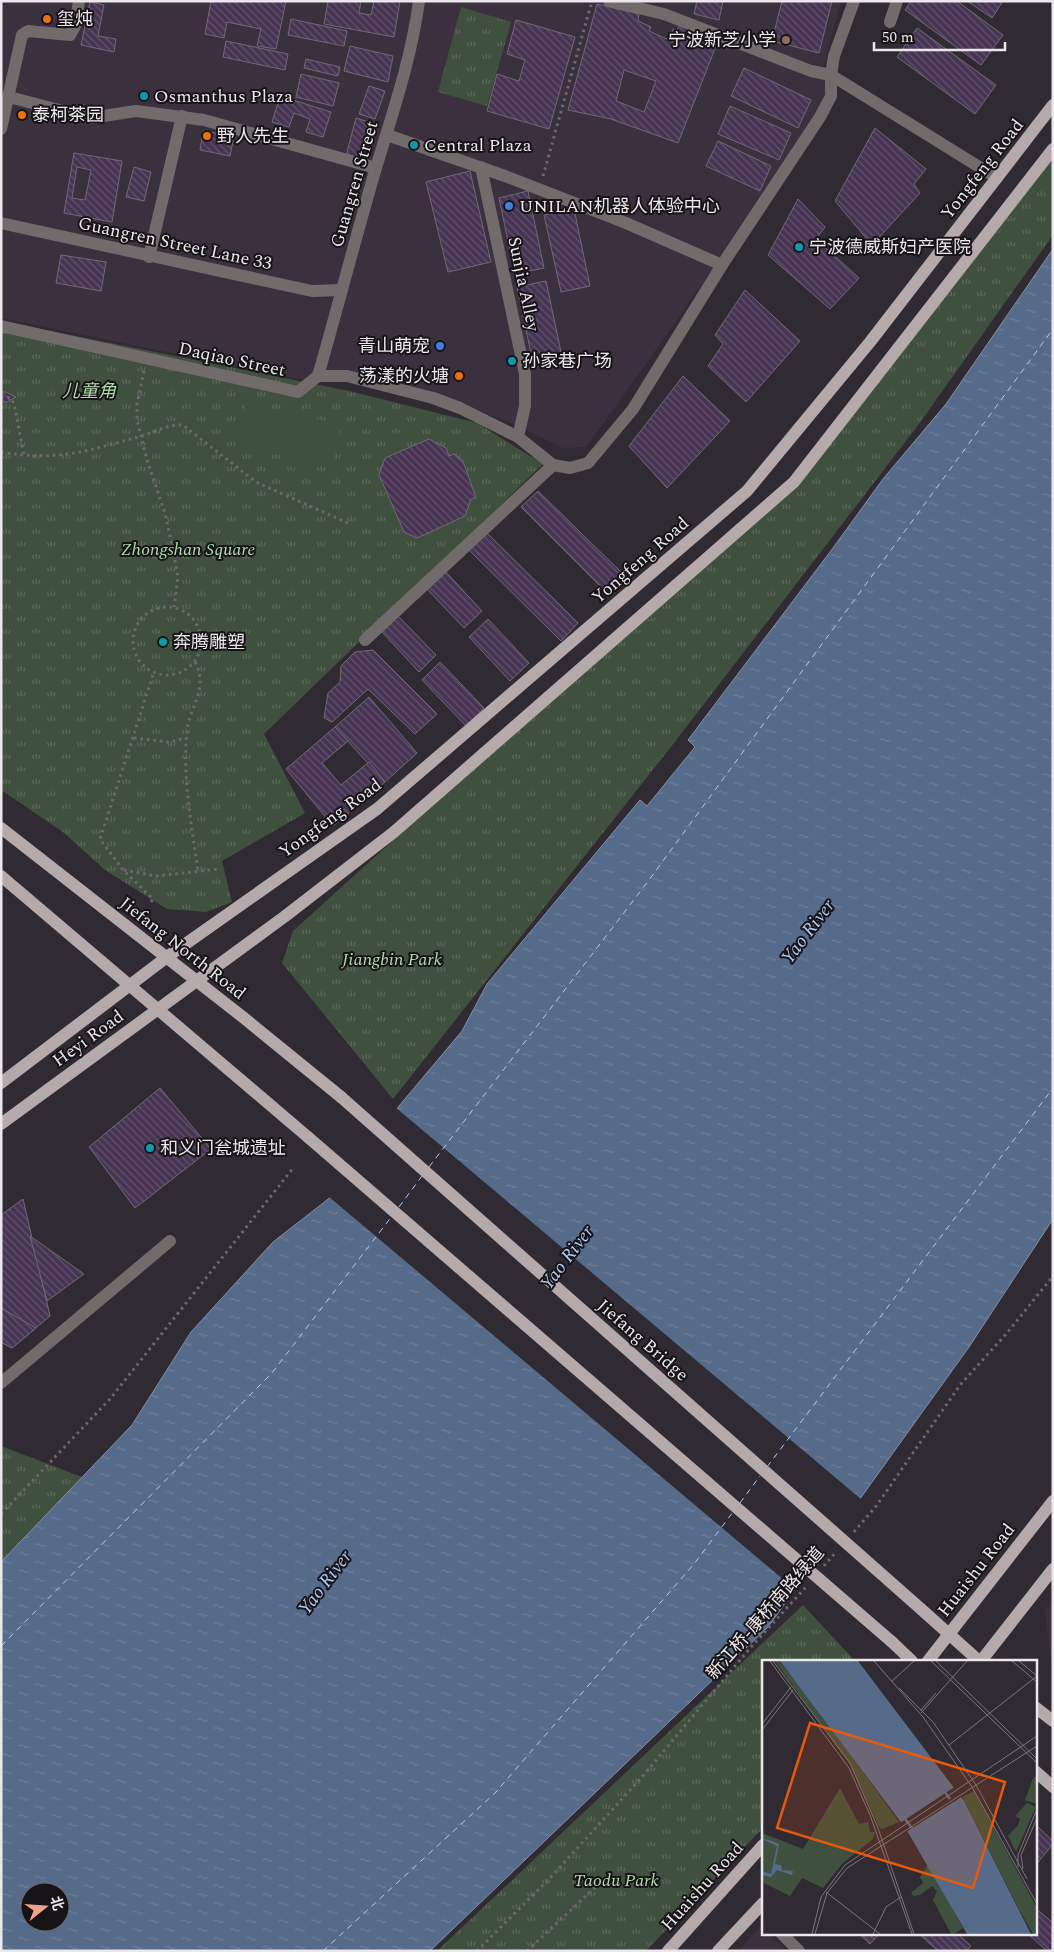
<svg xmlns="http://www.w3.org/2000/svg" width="1054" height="1952" viewBox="0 0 1054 1952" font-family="Spectral,'Noto Sans SC',serif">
<defs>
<pattern id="grass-tufts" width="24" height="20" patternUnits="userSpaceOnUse" patternTransform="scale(1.25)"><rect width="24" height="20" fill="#40503e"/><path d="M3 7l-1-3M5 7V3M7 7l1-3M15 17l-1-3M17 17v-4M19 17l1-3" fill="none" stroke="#5c695a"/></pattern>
<pattern id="water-ripples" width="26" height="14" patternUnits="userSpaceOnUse" patternTransform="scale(1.25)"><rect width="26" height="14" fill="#566a8a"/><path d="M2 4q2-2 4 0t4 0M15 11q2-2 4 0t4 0" fill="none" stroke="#6e7f9b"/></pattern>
<pattern id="building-back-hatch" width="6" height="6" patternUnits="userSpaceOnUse" patternTransform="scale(1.25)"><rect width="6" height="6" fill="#473453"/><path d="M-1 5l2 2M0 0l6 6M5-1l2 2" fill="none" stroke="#62516c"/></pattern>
</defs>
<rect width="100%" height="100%" fill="#302a32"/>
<g fill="#3b313e">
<polygon points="1,1 602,1 662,15 822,78 827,87 818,110 719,260 626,392 586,447 563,448 509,422 450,399 371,375 304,380 1,318"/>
<polygon points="625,1 841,1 822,72"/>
<polygon points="1053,1600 1053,1676 1045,1610"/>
<polygon points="760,1927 763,1933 767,1933 787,1951 738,1951"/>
</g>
<g fill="url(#grass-tufts)">
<polygon points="461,7 511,22 487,106 438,92"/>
<polygon points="1053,156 1053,235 919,424 674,743 393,1099 282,963 293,931 398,836 775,503"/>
<polygon points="1,321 349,391 477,423 543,464 264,734 305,813 222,861 232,902 206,912 167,909 105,870 63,832 1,790"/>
<polygon points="1,1446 82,1477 1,1562"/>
<polygon points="803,1605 855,1661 763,1661 763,1828 646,1951 437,1951"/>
</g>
<polygon fill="#40503e" points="246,404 341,424 332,466 237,445"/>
<path fill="url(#water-ripples)" stroke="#8390a7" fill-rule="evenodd" d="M 1053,249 L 1053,1219 L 969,1347 L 768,1627 L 430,1951 L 1,1951 L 1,1562 L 132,1425 L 191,1332 L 273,1242 L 354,1179 L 399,1106 L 462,1031 L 487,984 L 640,800 L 647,806 L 695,747 L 688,740 L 833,548 L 883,479 L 946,404 ZM 30,1892 L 60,1892 L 60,1922 L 30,1922 Z"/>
<polygon fill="#302a32" points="395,1107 862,1500 797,1591 328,1196 352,1178"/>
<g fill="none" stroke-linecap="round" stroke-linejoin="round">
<g stroke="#afcaf6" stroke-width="1" stroke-dasharray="6 5" stroke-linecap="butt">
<polyline points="429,1167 649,880 1053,329"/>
<polyline points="399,1207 422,1176"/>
<polyline points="767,1467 1053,1088"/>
<polyline points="740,1503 760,1476"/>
<polyline points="1,1646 272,1373 392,1216"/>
<polyline points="323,1951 495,1793 694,1564 733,1512"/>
</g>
</g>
<g fill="url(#building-back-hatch)" stroke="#706a74" fill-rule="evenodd">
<polygon points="211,1 286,1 276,49 257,46 261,29 227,22 224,38 205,34"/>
<polygon points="328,1 361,1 359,13 371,15 374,1 400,1 394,37 324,24"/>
<polygon points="697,1 723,1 719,20 694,14"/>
<polygon points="782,1 832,1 819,53 772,41"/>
<polygon points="911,1 957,1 1003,35 981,65 905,10"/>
<polygon points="967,1 1003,1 992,18"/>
<polygon points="90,2 104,5 98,36 116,39 114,52 81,45"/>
<path d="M 597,4 L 639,14 L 638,21 L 651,27 L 649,31 L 669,40 L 673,29 L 677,31 L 679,25 L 718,41 L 678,143 L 611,119 L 568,110 ZM 624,70 L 656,81 L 644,112 L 616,101 Z"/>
<polygon points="291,19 347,31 344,46 288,35"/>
<polygon points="516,20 575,37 549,129 487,111 497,74 519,81 525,60 507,54"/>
<polygon points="917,28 996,85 975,114 897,57"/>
<polygon points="226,41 288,54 285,70 223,57"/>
<polygon points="350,46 393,56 388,82 344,71"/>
<polygon points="306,59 340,67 338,76 304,68"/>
<polygon points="744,68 811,100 798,128 731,96"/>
<polygon points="301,74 339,83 333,106 296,97"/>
<polygon points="369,86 385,91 375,119 359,114"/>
<polygon points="280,96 331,112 323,137 306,132 310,119 294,113 289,127 272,122"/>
<polygon points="730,106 791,133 779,160 718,134"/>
<polygon points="356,118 372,123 361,160 346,156"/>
<polygon points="875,128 926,169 914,184 920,193 872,245 835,201"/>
<polygon points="203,131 234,136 230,156 200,150"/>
<polygon points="718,141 771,166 760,191 706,166"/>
<path d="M 74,153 L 122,161 L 112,222 L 64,213 ZM 77,167 L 91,170 L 85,200 L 72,198 Z"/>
<polygon points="134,167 151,172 144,201 126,197"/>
<polygon points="470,171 491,262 448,272 426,182"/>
<polygon points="528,191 544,268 515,274 499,198"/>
<polygon points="798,199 825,227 816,239 859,278 830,309 768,255"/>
<polygon points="574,209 590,286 561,292 544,215"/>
<polygon points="61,255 106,262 101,291 56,283"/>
<polygon points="546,281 562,357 533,363 517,287"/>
<polygon points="745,290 800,341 746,402 708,366 723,344 715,335"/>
<polygon points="683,376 730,421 667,488 629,446"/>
<polygon points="1,392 6,392 16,397 7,402 1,402"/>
<polygon points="429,439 446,448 449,456 454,454 463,461 476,498 471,499 465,516 417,538 404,532 379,475 385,458"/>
<polygon points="538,491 622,573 605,591 521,507"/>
<polygon points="486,532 578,623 561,641 469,550"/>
<polygon points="444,570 482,611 464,628 426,588"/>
<polygon points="398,616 436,655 419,672 382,632"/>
<polygon points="488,619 529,663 510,681 469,637"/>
<polygon points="373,650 437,714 415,734 368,689 332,722 324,718 328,693 340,682 341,666 355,652"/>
<polygon points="440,662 484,708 466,726 422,680"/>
<polygon points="369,697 417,753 385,782 335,727"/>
<polygon points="335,727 348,741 322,763 341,785 369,762 385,782 333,826 286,769"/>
<polygon points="160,1088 211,1149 135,1208 89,1147"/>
<polygon points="23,1199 50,1316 12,1348 1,1342 1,1215"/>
<polygon points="30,1236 84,1274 47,1301"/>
<polygon points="1,1308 36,1328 12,1348 1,1342"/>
<polygon points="1038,1827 1053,1841 1053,1844 1035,1866 1035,1830"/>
<polygon points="1035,1908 1053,1923 1053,1951 1047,1951 1027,1933 1035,1933"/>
<polygon points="858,1933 880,1933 870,1944"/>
<polygon points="918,1933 957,1933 971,1946 966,1951 938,1951"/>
</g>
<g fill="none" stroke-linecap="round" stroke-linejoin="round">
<g stroke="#6d686f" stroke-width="3" stroke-dasharray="2.5 4" stroke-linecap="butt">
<polyline points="543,176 592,1"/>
<polyline points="144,371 137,404 137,420 147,460 165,513 173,550 178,577 174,607"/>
<polyline points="1,397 11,398 14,404 24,455"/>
<path d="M 1,452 C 56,462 87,451 138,437 C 153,433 167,424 183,425 L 256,482 L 350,524"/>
<circle cx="167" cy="641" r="34"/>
<path d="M 195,662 C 209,689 190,705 187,731 C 182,778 192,826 198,872"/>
<polyline points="134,738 168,742 186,738"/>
<polyline points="124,870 156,876 220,869"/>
<polyline points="151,902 153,899 123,870 100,839 154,672"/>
<polyline points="1,1514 110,1399 294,1167"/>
<polyline points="854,1532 877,1505 960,1385 1007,1333 1053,1276"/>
<polyline points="824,1566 836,1552"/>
<polyline points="477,1951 552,1876 642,1777 751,1647 807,1586"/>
<polyline points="527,1951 604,1879"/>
</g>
<g stroke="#716b6c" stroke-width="12">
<polyline points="609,1 664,14 811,71 831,75 997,178"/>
<polyline points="890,22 897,1"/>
<polyline points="9,97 90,118 136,111 204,120 376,168"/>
<polyline points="1,129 22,35 28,31 70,35 75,26 79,1"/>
<polyline points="387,135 505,176 626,223 722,265"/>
<polyline points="481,167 525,374 525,406 518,437"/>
<polyline points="1,223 312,291 342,290"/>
<polyline points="149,257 182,116"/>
<polyline points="1,326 298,392 318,376 347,376 433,398 460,408 518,437 553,465"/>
<path d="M 318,376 C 337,310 354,244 373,178 C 390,120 411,62 419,1"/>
<polyline points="365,640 553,465 570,468 588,463 633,409 722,265 820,117 831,96 831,75 834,56 854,1"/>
<polyline points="1,1383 170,1241"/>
<polyline points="781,1933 799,1951"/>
</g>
<g stroke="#b6a9ab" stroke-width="12">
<polyline points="1,828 244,1018 341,1097"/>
<polyline points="1,876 309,1138"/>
<polyline points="1,1083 167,957 377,809 747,491 870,342 1053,105"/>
<polyline points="1,1124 284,917 394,832 794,482 1053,149"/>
<polyline points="921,1609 979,1661"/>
<polyline points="892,1642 912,1661"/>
<polyline points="928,1661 1053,1501"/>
<polyline points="981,1661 1053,1569"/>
<polyline points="1035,1707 1053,1721"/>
<polyline points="1035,1771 1053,1787"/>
<polyline points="668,1951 763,1845"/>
<polyline points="718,1951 763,1903"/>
</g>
<g stroke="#b6a9ab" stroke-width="12">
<polyline points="341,1097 921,1609"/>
<polyline points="309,1138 892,1642"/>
</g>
</g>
<g fill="#e8710a" stroke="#171417" stroke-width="2">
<circle cx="47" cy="19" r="5"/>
<circle cx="22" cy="115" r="5"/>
<circle cx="207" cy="136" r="5"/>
<circle cx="459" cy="376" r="5"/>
</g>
<circle fill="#8d6e63" stroke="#171417" stroke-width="2" cx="786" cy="40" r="5"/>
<g fill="#0f9aa8" stroke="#171417" stroke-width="2">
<circle cx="144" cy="96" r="5"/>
<circle cx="414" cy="145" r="5"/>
<circle cx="799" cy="247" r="5"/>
<circle cx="512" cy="361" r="5"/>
<circle cx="163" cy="642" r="5"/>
<circle cx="150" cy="1148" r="5"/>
</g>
<g fill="#3f7fe0" stroke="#171417" stroke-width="2">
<circle cx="509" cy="206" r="5"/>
<circle cx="440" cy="346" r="5"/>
</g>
<g text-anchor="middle" stroke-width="4" stroke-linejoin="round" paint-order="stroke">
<g font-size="18" fill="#ebe7ec" stroke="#171417" text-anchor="start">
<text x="57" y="25">玺炖</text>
<text x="776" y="46" text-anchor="end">宁波新芝小学</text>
<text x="154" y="102">Osmanthus Plaza</text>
<text x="32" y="121">泰柯茶园</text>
<text x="217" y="142">野人先生</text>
<text x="424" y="151">Central Plaza</text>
<text x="519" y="212">UNILAN机器人体验中心</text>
<text x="809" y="253">宁波德威斯妇产医院</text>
<text x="430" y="352" text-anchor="end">青山萌宠</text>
<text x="522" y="367">孙家巷广场</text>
<text x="449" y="382" text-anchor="end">荡漾的火塘</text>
<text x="173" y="648">奔腾雕塑</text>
<text x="160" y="1154">和义门瓮城遗址</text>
</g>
<g font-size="18" fill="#ebe7ec" stroke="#171417">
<text transform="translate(982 169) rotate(-52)" y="6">Yongfeng Road</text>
<text transform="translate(354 184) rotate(-74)" y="6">Guangren Street</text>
<text transform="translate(175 243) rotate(12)" y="6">Guangren Street Lane 33</text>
<text transform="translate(524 284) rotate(78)" y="6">Sunjia Alley</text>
<text transform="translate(232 359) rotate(12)" y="6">Daqiao Street</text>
<text transform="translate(640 560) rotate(-41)" y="6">Yongfeng Road</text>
<text transform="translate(330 818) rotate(-36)" y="6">Yongfeng Road</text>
<text transform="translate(183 948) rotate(38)" y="6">Jiefang North Road</text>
<text transform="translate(88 1038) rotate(-36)" y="6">Heyi Road</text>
<text transform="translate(643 1340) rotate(41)" y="6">Jiefang Bridge</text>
<text transform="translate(976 1570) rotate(-52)" y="6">Huaishu Road</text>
<text transform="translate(765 1613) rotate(-49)" y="6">新江桥-康桥南路绿道</text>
<text transform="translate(702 1886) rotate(-48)" y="6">Huaishu Road</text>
</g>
<g font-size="18" font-style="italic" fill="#aedda9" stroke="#171417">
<text x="89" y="397">儿童角</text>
<text x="188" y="555">Zhongshan Square</text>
<text x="392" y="965">Jiangbin Park</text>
<text x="616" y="1886">Taodu Park</text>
</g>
<g font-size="19" font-style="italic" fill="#afcaf6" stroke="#171417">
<text transform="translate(807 931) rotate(-53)" y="7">Yao River</text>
<text transform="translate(566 1257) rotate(-53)" y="7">Yao River</text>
<text transform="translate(324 1582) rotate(-53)" y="7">Yao River</text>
</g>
</g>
<g transform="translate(762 1660)">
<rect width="275" height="275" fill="#302a32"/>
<path d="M 13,1 L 17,1 L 51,43 L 137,162 L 120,169 L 117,167 L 89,106 ZM 275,116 L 275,144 L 263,140 L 271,118 ZM 78,128 L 97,164 L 106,162 L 108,172 L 113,172 L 111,179 L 80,204 L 61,228 L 40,218 L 28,236 L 0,222 L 0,173 L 41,189 ZM 212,131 L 275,248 L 275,274 L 271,274 L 258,251 L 200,137 ZM 265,143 L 274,147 L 254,192 L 246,176 L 256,165 L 258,159 L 253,156 ZM 166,205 L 201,268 L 192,274 L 189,274 L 171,240 L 175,231 L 170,226 L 158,235 L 151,236 L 149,233 L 161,223 L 158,217 Z" fill="#40503e"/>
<path d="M 18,1 L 96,1 L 202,141 L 269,274 L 205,274 L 144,169 ZM 0,179 L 7,180 L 17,184 L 13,204 L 19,205 L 20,210 L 31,211 L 30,215 L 15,210 L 9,217 L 0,215 L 0,211 L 9,214 L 15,186 Z" fill="#566a8a"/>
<path d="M 194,126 L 201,136 L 144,172 L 138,163 Z" fill="#302a32"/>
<path fill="none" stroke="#566a8a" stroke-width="2.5" d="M 25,1 L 161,183 L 210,274M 84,1 L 188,139M 190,143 L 210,173 L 260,274"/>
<path fill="none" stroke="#7b767c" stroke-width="1" d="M 8,1 L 87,108 L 108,155 L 150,274M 11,1 L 88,103 L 116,168 L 152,274M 112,1 L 161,57 L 210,127 L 275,244M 169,1 L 275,103M 174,1 L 275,99M 250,1 L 275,22M 257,1 L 275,16M 130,21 L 152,1M 137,28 L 171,62 L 214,125 L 265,219M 159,50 L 174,33M 159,53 L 205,1M 0,64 L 29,27M 0,70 L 31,30M 187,85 L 275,16M 256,207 L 256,195 L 275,149M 261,209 L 259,195 L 275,158M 64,232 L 118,274M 50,274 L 59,237 L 83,205 L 275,76M 53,274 L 65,233 L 85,208 L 275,86M 111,274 L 124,247 L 139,237"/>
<path fill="#e8590c" fill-opacity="0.15" stroke="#e8590c" stroke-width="2.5" d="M 48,63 L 243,122 L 211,228 L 15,168 Z"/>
<rect width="275" height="275" fill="none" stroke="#ebe7ec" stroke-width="2.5"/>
</g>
<rect width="1054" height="1952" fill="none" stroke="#ebe7ec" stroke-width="5"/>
<g transform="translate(45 1907) rotate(73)"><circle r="24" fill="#171417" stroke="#6c686c"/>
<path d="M0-4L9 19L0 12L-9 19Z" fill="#f59d8f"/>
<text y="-8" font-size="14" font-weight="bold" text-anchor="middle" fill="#ebe7ec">北</text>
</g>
<path d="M874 42v8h131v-8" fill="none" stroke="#ebe7ec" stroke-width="2.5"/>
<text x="882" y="42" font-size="15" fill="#ebe7ec" stroke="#171417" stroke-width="4" paint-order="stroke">50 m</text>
</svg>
